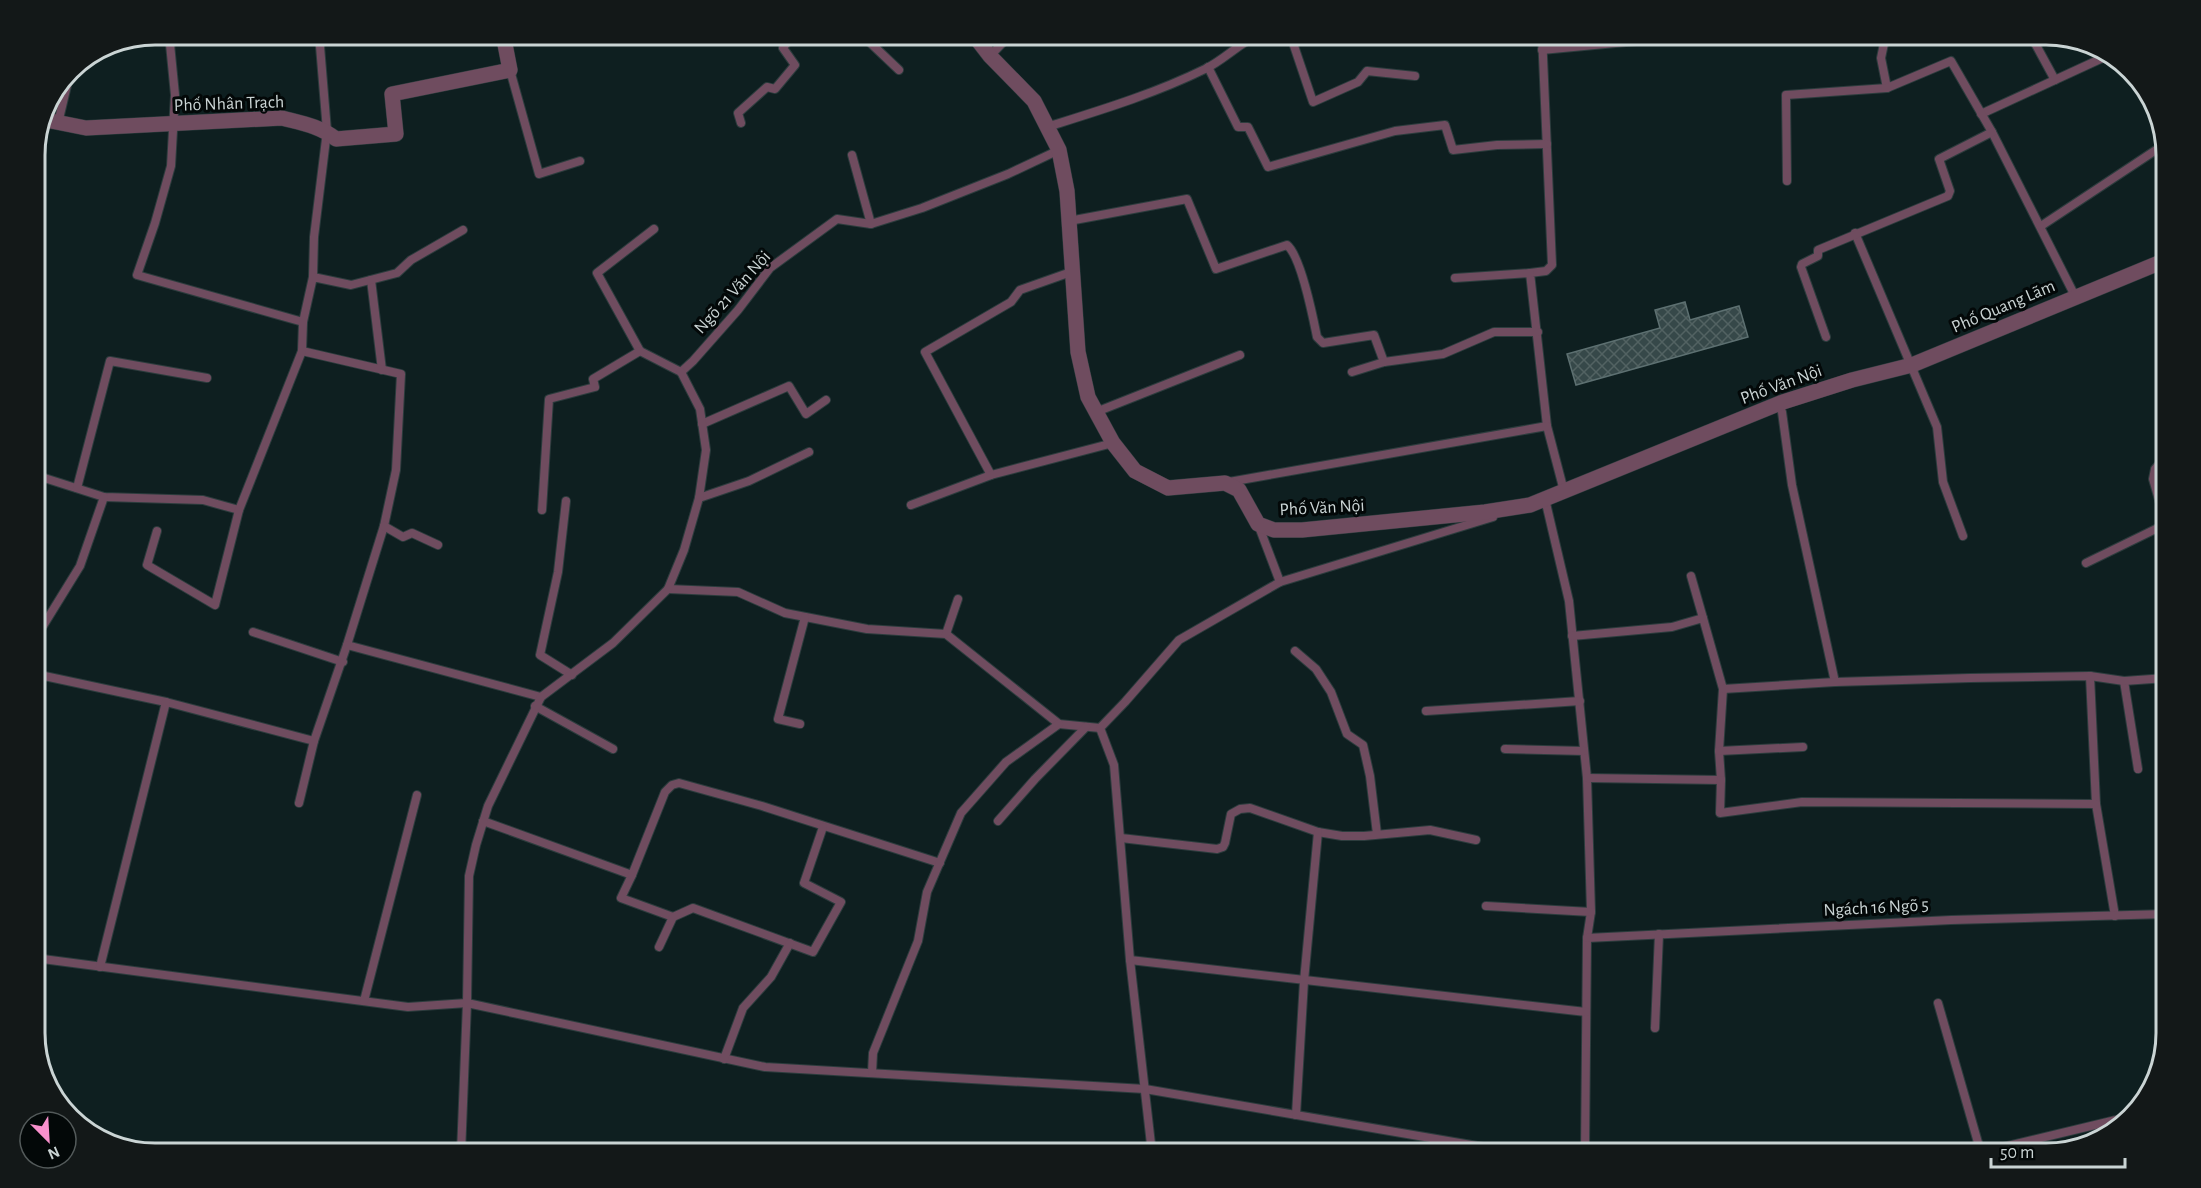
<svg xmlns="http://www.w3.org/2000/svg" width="2201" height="1188" viewBox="0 0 2201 1188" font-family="'Alegreya Sans',sans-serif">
<defs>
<pattern id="building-cross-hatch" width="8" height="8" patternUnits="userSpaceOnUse" patternTransform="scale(1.5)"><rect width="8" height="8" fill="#364849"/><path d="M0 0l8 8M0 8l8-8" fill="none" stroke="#526262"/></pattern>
</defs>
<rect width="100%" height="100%" fill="#0e1f20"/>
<polygon fill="url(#building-cross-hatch)" stroke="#5d7071" stroke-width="1.5" points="1685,302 1690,320 1739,306 1748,337 1576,385 1567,354 1660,328 1655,310"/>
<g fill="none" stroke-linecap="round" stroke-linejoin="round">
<defs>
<g id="service">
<polyline points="169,34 175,95 171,166 155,223 137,275 303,322"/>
<polyline points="861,34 899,70"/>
<polyline points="1290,34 1313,102 1358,82 1367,71 1415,76"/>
<polyline points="1542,34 1552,265 1546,271 1530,273 1547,426 1564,491"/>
<polyline points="1886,34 1881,58 1887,88"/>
<polyline points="2030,34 2055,80"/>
<polyline points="1542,50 1668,38"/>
<polyline points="990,56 1011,34"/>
<polyline points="1208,67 1238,127 1248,127 1268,167 1395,131 1445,125 1453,150 1497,145 1547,144"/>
<polyline points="510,70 539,174 580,161"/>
<polyline points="1981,114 2109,55"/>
<polyline points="58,123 69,77"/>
<polyline points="741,123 738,113 767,87 775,89 795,65 783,48 793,34"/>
<path d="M 1047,127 C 1101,110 1154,94 1205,69 C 1224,60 1239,43 1260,34"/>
<polyline points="35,155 46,121"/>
<polyline points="852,155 871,224"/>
<polyline points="1787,181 1786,95 1887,88 1951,61 1992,132 2075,296"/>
<path d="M 1069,221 L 1187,199 L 1216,269 L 1287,245 C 1301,256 1313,317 1317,337 L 1323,343 L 1374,335 L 1384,362"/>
<polyline points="2041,226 2165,144"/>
<polyline points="1855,233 1937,427 1943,482 1963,536"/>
<polyline points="313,277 314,237 327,131 319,34"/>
<polyline points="1455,278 1530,273"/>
<polyline points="371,280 382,370"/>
<polyline points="1826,337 1801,267 1802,264 1818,256 1818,250 1948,196 1950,191 1939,159 1992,132"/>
<polyline points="302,351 401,374 396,470 384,526 347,645 541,697"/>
<polyline points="640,351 597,273 654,229"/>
<polyline points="1352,372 1384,362 1443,354 1494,332 1538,332"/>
<polyline points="1096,412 1240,355"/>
<polyline points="1782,412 1792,485 1835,682"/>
<polyline points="702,424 789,386 806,414 826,400"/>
<polyline points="35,475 104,497 203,500 239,510"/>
<polyline points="991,475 925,352 1011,302 1020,290 1071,272"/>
<polyline points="1229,482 1547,426"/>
<polyline points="77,488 110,361 207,378"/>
<polyline points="699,498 749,481 809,452"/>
<polyline points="1545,499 1569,601 1587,778 1591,912 1587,938 1585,1153"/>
<polyline points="566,501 558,572 540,655 572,675"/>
<polyline points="911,505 991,475 1113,443"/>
<polyline points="542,510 549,399 595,387 593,379 640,351 681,372 693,361 738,310 770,268 837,219 871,224 922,208 1008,174 1059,150"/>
<polyline points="1258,524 1280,582"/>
<polyline points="2166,524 2153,479 2155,469 2166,456"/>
<polyline points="384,526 403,537 412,533 438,545"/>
<polyline points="157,531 147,565 215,605 239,510 302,351 303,322 313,277 351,285 397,273 411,260 463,230"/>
<polyline points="2086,563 2166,524"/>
<polyline points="1691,576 1703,618"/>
<polyline points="668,589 738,592 785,613 867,629 946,634 1059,724 1100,728"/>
<polyline points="253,632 343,662"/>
<polyline points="946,634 958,599"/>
<polyline points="1572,636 1672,627 1703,618 1723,689 1719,751 1721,780 1587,778"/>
<polyline points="35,639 80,566 104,497"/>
<polyline points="1295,651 1316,669 1331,692 1347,734 1363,745 1370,776 1377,834"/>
<polyline points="35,674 166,702 314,741"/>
<polyline points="2090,676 2096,804"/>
<polyline points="2124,681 2138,769"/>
<polyline points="1723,689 1835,682 1970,678 2090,676 2124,681 2166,678"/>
<polyline points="535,706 613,749"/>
<polyline points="1426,711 1580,701"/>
<polyline points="800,724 778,719 805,617"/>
<polyline points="1505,749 1584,751"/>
<polyline points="1719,751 1803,747"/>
<polyline points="1721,780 1720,813 1802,802 2096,804 2115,916"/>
<polyline points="299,803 314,741 347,645"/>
<polyline points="483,821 632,875 621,898 673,917"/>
<polyline points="998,821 1035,779 1086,727"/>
<polyline points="1121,838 1217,849 1223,847 1225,843 1231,814 1240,809 1250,808 1318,832 1342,836 1364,836 1430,830 1476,840"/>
<polyline points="632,875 665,792 672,785 679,783 762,806 940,863"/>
<polyline points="1486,906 1591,912"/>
<polyline points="1587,938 1951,920 2166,914"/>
<polyline points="659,947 673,917 693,908 813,952 841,902 804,883 823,827"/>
<polyline points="35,958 408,1007 467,1003 765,1067 1145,1089 1518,1153"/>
<polyline points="1130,960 1586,1012"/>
<polyline points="100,967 166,702"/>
<polyline points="364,1001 417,795"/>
<polyline points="1938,1003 1981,1153"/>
<polyline points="1655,1028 1659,934"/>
<polyline points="724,1059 743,1008 771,977 790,943"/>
<polyline points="872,1073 873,1053 918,941 927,892 961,813 1006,762 1059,724"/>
<polyline points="1296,1115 1304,981 1318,832"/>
<polyline points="461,1153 467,1003 469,876 476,845 488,806 541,697 613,643 668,589 684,550 699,498 706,450 700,409 681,372"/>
<polyline points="1152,1153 1130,960 1114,765 1100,728 1125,702 1179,640 1280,582 1493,517"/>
<polyline points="1978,1153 2124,1118"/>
</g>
<g id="minor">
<polyline points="973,34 990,56 1034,101 1059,150 1067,191 1078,352 1088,397 1113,443 1135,471 1168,488 1225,483 1239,490 1258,524 1274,530 1302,530 1485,512 1530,505 1783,402 1852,380 1912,365 2166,260"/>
<path d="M 41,119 L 86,128 L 282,118 C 301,123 320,126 336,139 L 396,134 L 392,94 L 510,70 L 503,34"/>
</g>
</defs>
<use href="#service" stroke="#2c3c3d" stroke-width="10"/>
<use href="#minor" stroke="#2c3c3d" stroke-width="16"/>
<use href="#service" stroke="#6f4c5f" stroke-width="8"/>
<use href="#minor" stroke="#6f4c5f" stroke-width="15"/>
</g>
<g text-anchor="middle" stroke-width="6" stroke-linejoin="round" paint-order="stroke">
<g font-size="18" fill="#cad4d4" stroke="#030808">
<text transform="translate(229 103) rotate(-2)" y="6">Phố Nhân Trạch</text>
<text transform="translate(732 292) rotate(-48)" y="6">Ngõ 21 Văn Nội</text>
<text transform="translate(2003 306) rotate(-23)" y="6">Phố Quang Lãm</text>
<text transform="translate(1781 384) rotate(-20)" y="6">Phố Văn Nội</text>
<text transform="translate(1322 507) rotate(-3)" y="6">Phố Văn Nội</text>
<text transform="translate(1876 907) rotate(-3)" y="6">Ngách 16 Ngõ 5</text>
</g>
</g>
<path d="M0 0H2201V1188H0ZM155 45H2046A110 110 0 0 1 2156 155V1033A110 110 0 0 1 2046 1143H155A110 110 0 0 1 45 1033V155A110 110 0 0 1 155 45Z" fill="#131818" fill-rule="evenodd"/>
<path fill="none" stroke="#cad4d4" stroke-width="3" d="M155 45H2046A110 110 0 0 1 2156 155V1033A110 110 0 0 1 2046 1143H155A110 110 0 0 1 45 1033V155A110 110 0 0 1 155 45Z"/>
<g transform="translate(48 1140) rotate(156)"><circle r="28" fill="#030808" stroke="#535a5a" stroke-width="1.5"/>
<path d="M0-4.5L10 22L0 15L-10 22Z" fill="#f890cc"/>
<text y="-9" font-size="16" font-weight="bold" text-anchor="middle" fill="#cad4d4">N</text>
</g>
<path d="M1991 1158v9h134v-9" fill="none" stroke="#cad4d4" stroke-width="3"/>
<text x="2000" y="1158" font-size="18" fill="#cad4d4" stroke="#030808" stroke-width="4.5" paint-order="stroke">50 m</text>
</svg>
